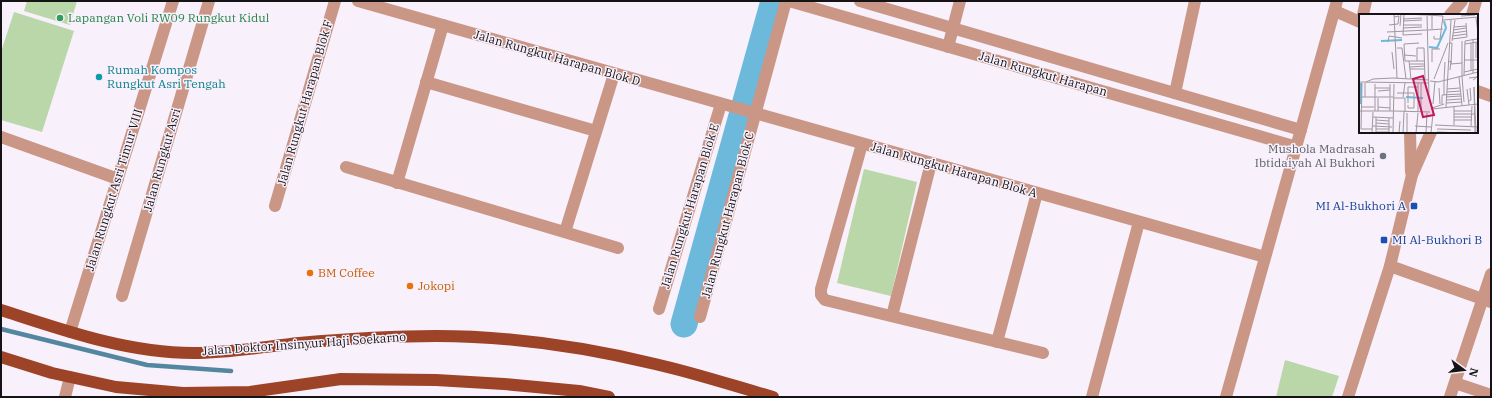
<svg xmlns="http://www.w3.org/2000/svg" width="1492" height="398" viewBox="0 0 1492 398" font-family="'IBM Plex Serif',serif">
<rect width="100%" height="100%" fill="#f8f0fa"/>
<g fill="#b9d7a9">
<polygon points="27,1 77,1 70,25 24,11"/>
<polygon points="14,12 74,31 42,132 1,120 1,52"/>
<polygon points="864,169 917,182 891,296 837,283"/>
<polygon points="1285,360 1339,376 1332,397 1276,397"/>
</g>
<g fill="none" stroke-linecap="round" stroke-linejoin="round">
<polyline stroke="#5387a0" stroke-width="4.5" points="1,329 147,365 231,371"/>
<polyline stroke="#6db9db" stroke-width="27" points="684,324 774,1"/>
<g stroke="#ca9686" stroke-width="12">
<polyline points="358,1 1265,257"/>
<polyline points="789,1 1297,147"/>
<polyline points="860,1 1301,130"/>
<polyline points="1335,11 1360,22"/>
<polyline points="1363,15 1366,1"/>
<polyline points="1450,15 1462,1"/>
<polyline points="1472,15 1476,1"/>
<polyline points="948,47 960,1"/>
<polyline points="426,82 596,131"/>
<polyline points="1477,91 1491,96"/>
<polyline points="1175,93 1195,1"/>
<polyline points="1410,132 1411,172"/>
<polyline points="1,137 118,179"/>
<polyline points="862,144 821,289 821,295 825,300 1043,353"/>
<polyline points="346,167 618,248"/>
<polyline points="397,183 443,25"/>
<polyline points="275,206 335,1"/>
<polyline points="565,232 614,74"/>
<polyline points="1390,266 1491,302"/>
<polyline points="122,296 209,1"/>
<polyline points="659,309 721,104"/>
<polyline points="892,316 931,163"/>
<polyline points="700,317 786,1"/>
<polyline points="70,332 173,1"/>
<polyline points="997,342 1037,193"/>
<polyline points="1455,383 1491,395"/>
<polyline points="65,397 70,377"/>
<polyline points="1092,397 1139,222"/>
<polyline points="1226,397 1337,1"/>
<polyline points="1348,397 1390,266 1412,175 1431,132"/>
<polyline points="1450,397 1491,274"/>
</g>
<g stroke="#9d4328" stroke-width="12">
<path d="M 1,310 C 63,330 127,353 193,353 C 228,353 263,347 299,343 C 345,339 390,336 436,336 C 510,336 584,347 655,364 C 695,373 734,386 773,397"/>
<polyline points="1,357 52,373 116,387 183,393 250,392 341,379 436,380 504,384 579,391 609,397"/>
</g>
</g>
<circle fill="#2e9e5b" stroke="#f8f0fa" stroke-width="1.5" cx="60" cy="18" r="4"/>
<circle fill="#0f9aa8" stroke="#f8f0fa" stroke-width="1.5" cx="99" cy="77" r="4"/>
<circle fill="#6b7280" stroke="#f8f0fa" stroke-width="1.5" cx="1383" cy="156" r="4"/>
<g fill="#1a4fb4" stroke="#f8f0fa" stroke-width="1.5">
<rect x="1410" y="202" width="8" height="8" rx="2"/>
<rect x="1380" y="236" width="8" height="8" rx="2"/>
</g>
<g fill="#e8710a" stroke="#f8f0fa" stroke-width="1.5">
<circle cx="310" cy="273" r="4"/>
<circle cx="410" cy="286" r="4"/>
</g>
<g text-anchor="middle" stroke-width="3" stroke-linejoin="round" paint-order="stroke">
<g font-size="12" fill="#27864d" stroke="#f8f0fa" text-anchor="start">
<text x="68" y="22">Lapangan Voli RW09 Rungkut Kidul</text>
</g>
<g font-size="12" fill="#161317" stroke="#f8f0fa">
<text transform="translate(557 58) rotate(16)" y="4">Jalan Rungkut Harapan Blok D</text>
<text transform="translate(1043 74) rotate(16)" y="4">Jalan Rungkut Harapan</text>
<text transform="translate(305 103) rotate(-74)" y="4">Jalan Rungkut Harapan Blok F</text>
<text transform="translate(162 160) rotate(-74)" y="4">Jalan Rungkut Asri</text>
<text transform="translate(954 170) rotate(16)" y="4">Jalan Rungkut Harapan Blok A</text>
<text transform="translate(114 190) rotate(-73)" y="4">Jalan Rungkut Asri Timur VIII</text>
<text transform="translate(690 206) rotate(-73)" y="4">Jalan Rungkut Harapan Blok E</text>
<text transform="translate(728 215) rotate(-75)" y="4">Jalan Rungkut Harapan Blok C</text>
<text transform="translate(304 344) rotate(-4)" y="4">Jalan Doktor Insinyur Haji Soekarno</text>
</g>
<g font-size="12" fill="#0d838f" stroke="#f8f0fa" text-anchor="start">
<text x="107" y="74">Rumah Kompos<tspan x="107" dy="14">Rungkut Asri Tengah</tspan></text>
</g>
<g font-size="12" fill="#5b616d" stroke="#f8f0fa" text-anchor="end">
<text x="1375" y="153">Mushola Madrasah<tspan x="1375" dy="14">Ibtidaiyah Al Bukhori</tspan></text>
</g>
<g font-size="12" fill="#164399" stroke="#f8f0fa" text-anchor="end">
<text x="1406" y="210">MI Al-Bukhori A</text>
<text x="1392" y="244" text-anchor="start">MI Al-Bukhori B</text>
</g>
<g font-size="12" fill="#c56008" stroke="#f8f0fa" text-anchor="start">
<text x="318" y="277">BM Coffee</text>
<text x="418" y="290">Jokopi</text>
</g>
</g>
<g transform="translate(1359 14)">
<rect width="119" height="119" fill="#f8f0fa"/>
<path fill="none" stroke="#6db9db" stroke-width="2" d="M 22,27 L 43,26M 70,33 L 78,34 L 87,14 L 85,7M 2,69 L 2,90M 47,83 L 64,84"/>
<path fill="none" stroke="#9e989f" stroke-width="1" d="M 35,0 L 38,64M 68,0 L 70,84 L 74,99 L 72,119M 68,1 L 84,2 L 81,25 L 75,25 L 75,22M 73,2 L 73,15M 102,2 L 116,1M 117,4 L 119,19M 44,5 L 63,4M 84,6 L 119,3M 44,7 L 63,6M 30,11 L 39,10 L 40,2 L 35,3M 44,11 L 63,11M 41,12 L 42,0M 95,13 L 107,12M 44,14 L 63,13M 69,16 L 84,15M 94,16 L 107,14M 28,18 L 68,16M 94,19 L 108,17M 63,20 L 44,21 L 45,0 L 67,1M 93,22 L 108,20M 93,25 L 108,23 L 107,9M 114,25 L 114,59M 93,27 L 96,6M 103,27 L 103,62M 29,28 L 30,22 L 43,24M 60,29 L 45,30 L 46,47 L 66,47M 90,29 L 93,29 L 92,50 L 103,49M 112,29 L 112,57M 117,29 L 117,44M 106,30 L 118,28 L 119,39M 38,34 L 43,34 L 47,65M 33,38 L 35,55M 45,41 L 57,42M 106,46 L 119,46M 50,47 L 52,65M 58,47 L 58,34 L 65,34 L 66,65M 73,48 L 73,35 L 81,35M 89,48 L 92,47 L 91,56M 51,50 L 65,50M 51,53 L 66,52M 51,55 L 66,55M 105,58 L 119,55M 105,61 L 106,27 L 118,25M 103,62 L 105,88M 100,63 L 103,91M 110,64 L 118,63 L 114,66M 75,65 L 89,29M 85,66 L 86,48M 85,66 L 85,81M 71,67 L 79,68 L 119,58M 0,68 L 70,69M 7,68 L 14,65 L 34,64 L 70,66M 3,69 L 2,115 L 13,115M 6,69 L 6,83M 31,70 L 31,83M 16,74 L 31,74M 80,74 L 81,90M 88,75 L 101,74M 108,75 L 110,91M 19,77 L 31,76M 88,78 L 101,77M 38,79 L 55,79M 3,83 L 34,83M 44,83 L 46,69M 87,83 L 102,82M 35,84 L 46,84 L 46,98M 88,86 L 102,85M 110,87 L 112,86 L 111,74M 49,89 L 49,73 L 59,73M 87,89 L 103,88M 74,90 L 76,67M 83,90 L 83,81 L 102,80M 49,91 L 49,94 L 55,94 L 55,79M 2,93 L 15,93M 19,93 L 31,94M 87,93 L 92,6M 73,94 L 85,90M 62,95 L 62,69M 73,95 L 119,90M 0,97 L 34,97M 16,97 L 16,70M 19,97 L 19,84M 31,97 L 31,84M 35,97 L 71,98M 95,97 L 113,97M 59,98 L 59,69M 48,99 L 48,119M 95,100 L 116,100M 14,103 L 34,104M 95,103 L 113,103M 17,106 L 30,107M 95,106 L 113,106M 17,109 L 30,110M 76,111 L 119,113M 95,111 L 95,93M 14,112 L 33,113M 56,112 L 72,113M 112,112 L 113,92M 17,115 L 30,115M 78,115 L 112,116M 17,118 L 30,118M 78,118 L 102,119M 13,119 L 14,98M 17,119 L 17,103M 30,119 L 30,104M 34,119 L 35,70M 40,119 L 41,107M 44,119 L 45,98M 57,119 L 59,99M 67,119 L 68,99M 116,119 L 115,73 L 117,119"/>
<path fill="#c2185b" fill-opacity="0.15" stroke="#c2185b" stroke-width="2" d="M 64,62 L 75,101 L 64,103 L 54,65 Z"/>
<rect width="119" height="119" fill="none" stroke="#161317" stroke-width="2"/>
</g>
<rect width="1492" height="398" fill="none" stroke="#161317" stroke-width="4"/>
<g transform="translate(1464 370) rotate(105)" stroke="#f8f0fa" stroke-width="3" paint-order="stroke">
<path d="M0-3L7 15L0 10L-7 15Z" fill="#161317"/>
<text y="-6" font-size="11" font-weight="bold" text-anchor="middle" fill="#161317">N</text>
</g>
</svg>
